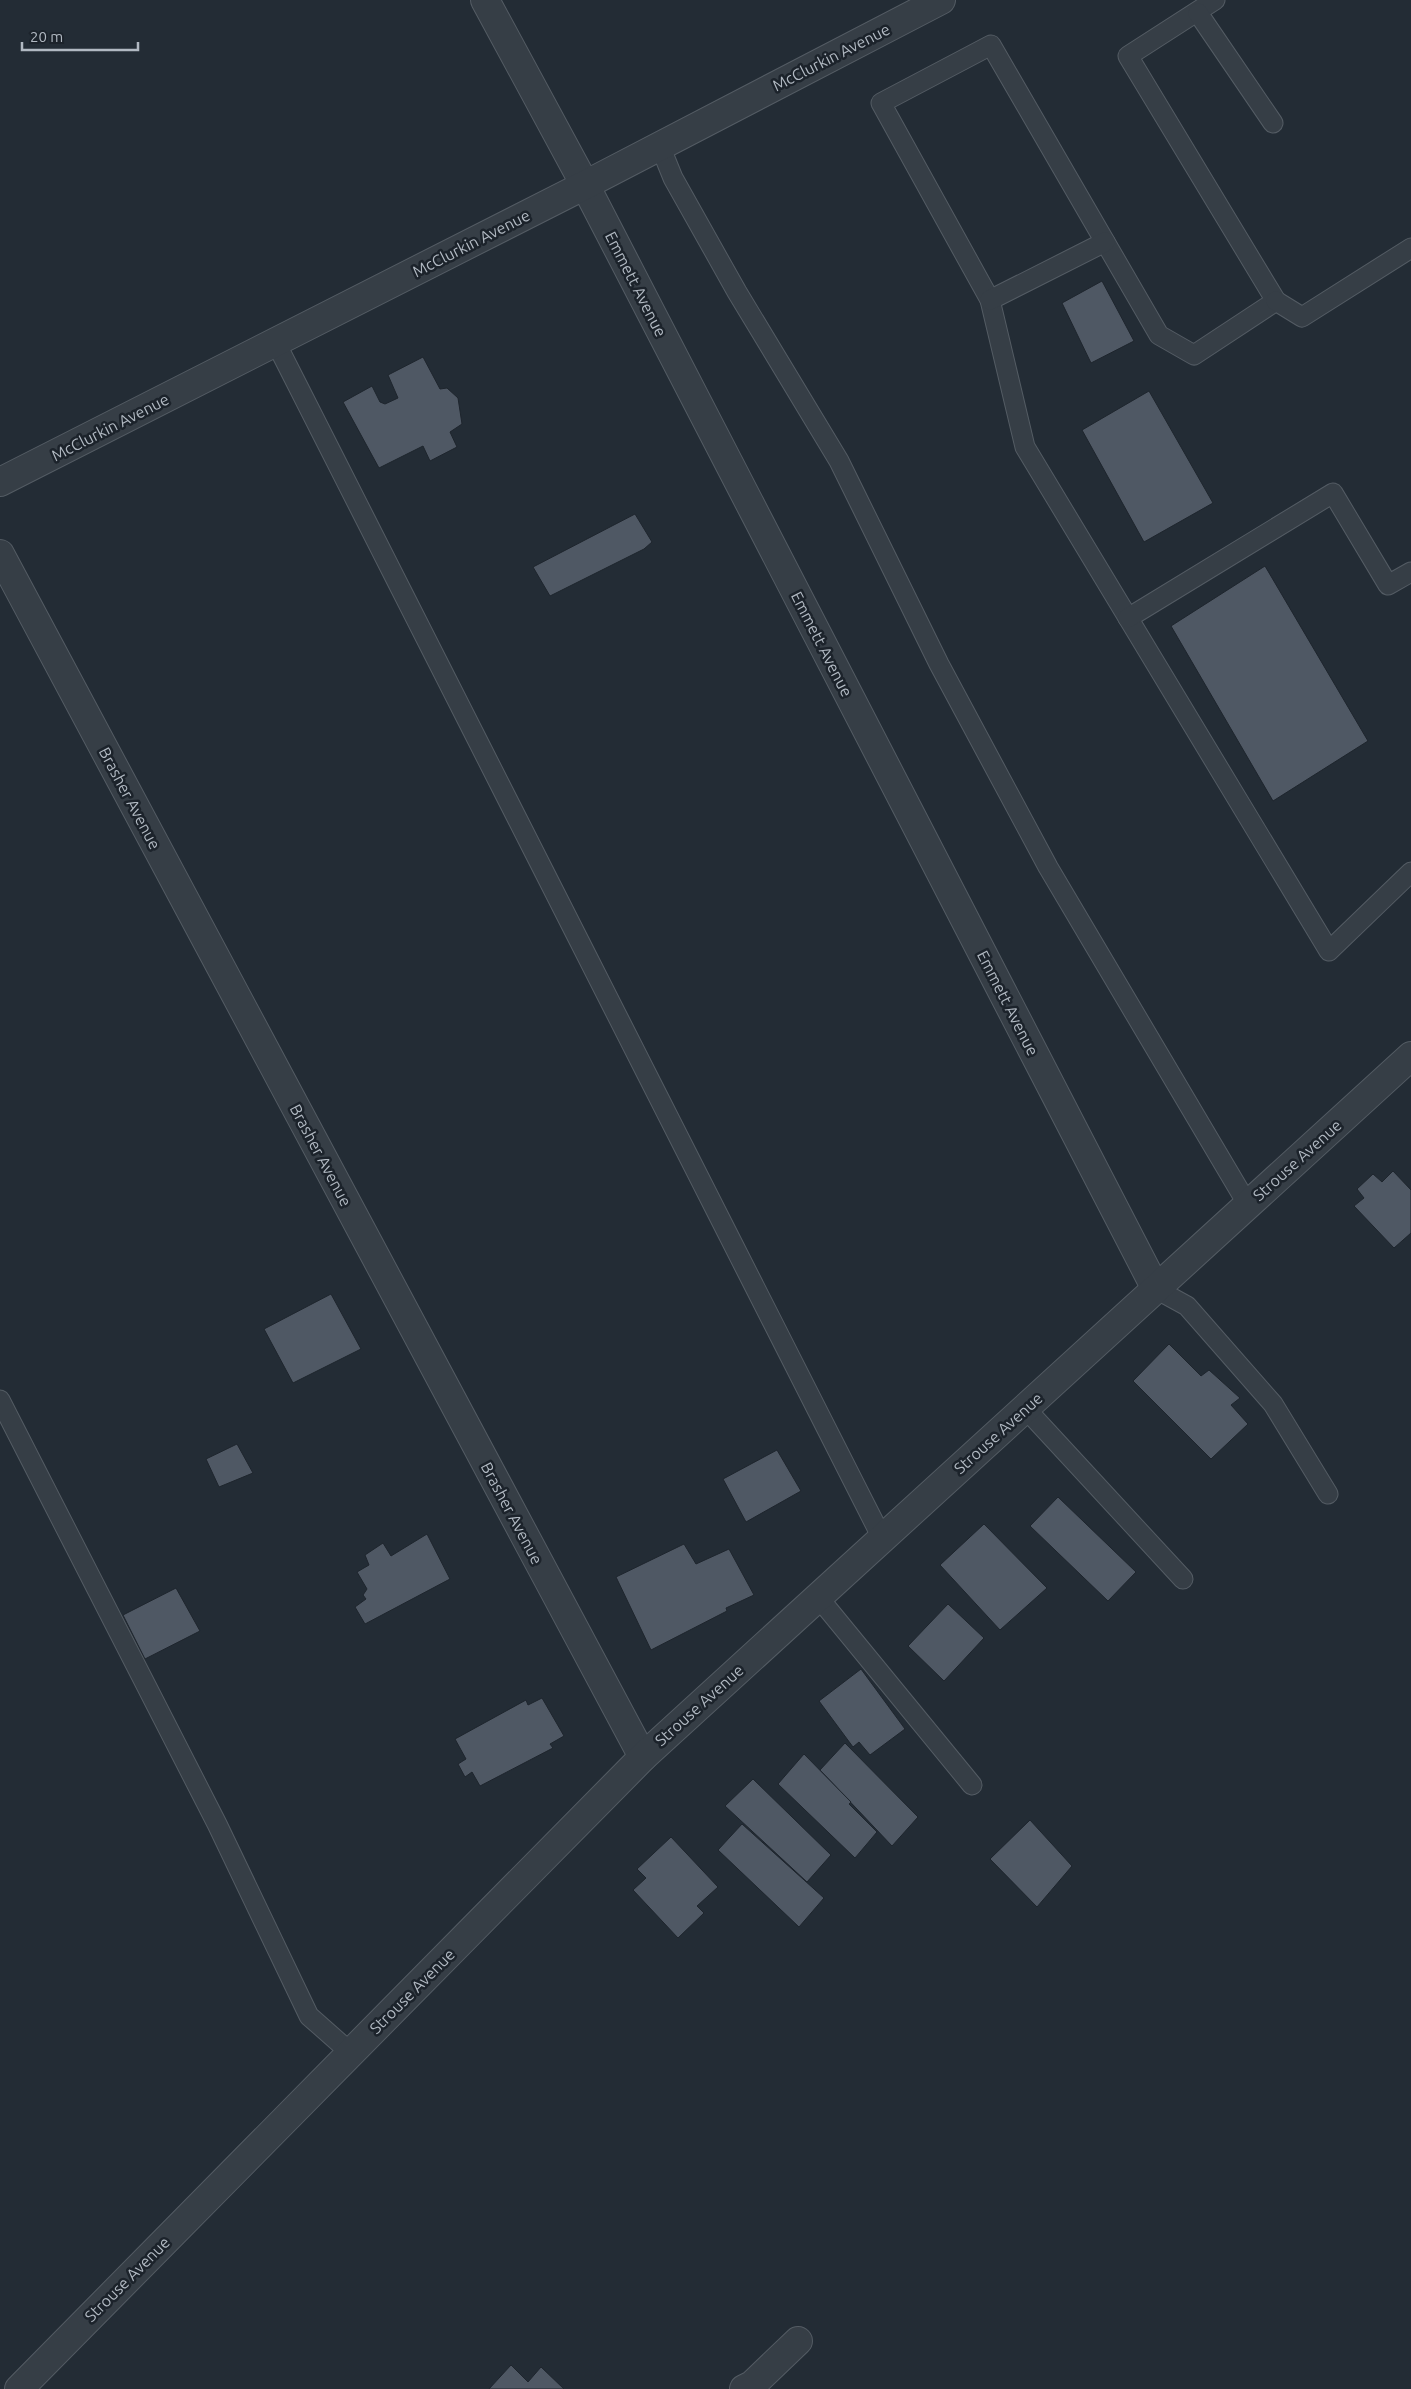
<svg xmlns="http://www.w3.org/2000/svg" width="1411" height="2389" viewBox="0 0 1411 2389" font-family="Ubuntu,sans-serif">
<rect width="100%" height="100%" fill="#232c35"/>
<g fill="#4f5864" stroke="#1e252d">
<polygon points="1102,281 1134,341 1091,363 1062,303"/>
<polygon points="423,357 440,389 447,388 458,398 462,424 450,432 457,447 430,461 423,446 379,468 343,402 372,386 380,402 385,404 398,398 388,375"/>
<polygon points="1149,391 1213,503 1144,542 1082,430"/>
<polygon points="635,514 652,542 644,549 550,596 533,567"/>
<polygon points="1265,566 1368,741 1273,801 1171,626"/>
<polygon points="1393,1171 1411,1190 1411,1233 1394,1248 1354,1206 1364,1198 1357,1189 1373,1174 1382,1182"/>
<polygon points="331,1294 361,1349 293,1383 264,1329"/>
<polygon points="1169,1344 1201,1376 1209,1370 1240,1398 1231,1405 1248,1424 1211,1459 1133,1381"/>
<polygon points="237,1444 253,1473 219,1487 206,1459"/>
<polygon points="777,1450 801,1491 746,1522 723,1479"/>
<polygon points="1058,1497 1136,1572 1108,1601 1030,1526"/>
<polygon points="984,1524 1047,1588 1000,1630 940,1565"/>
<polygon points="427,1534 450,1579 365,1624 355,1607 366,1599 363,1595 367,1589 357,1572 369,1565 365,1555 383,1543 391,1556"/>
<polygon points="684,1544 696,1564 729,1549 754,1595 726,1608 727,1611 651,1650 616,1577"/>
<polygon points="176,1588 200,1631 145,1659 123,1615"/>
<polygon points="948,1604 984,1638 944,1681 908,1646"/>
<polygon points="861,1669 905,1729 870,1755 859,1742 853,1747 819,1701"/>
<polygon points="542,1698 564,1736 550,1744 553,1748 480,1786 472,1772 465,1777 458,1764 466,1759 455,1739 526,1700 528,1705"/>
<polygon points="845,1743 918,1817 892,1846 820,1770"/>
<polygon points="804,1754 851,1802 849,1804 877,1832 855,1858 778,1784"/>
<polygon points="753,1779 831,1855 807,1882 725,1806"/>
<polygon points="1030,1820 1072,1866 1037,1907 990,1859"/>
<polygon points="742,1824 824,1898 799,1927 718,1850"/>
<polygon points="671,1837 718,1887 697,1906 704,1913 678,1938 633,1890 646,1878 637,1869"/>
<polygon points="511,2365 528,2382 541,2367 564,2389 489,2389"/>
</g>
<g fill="none" stroke-linecap="round" stroke-linejoin="round">
<defs>
<g id="lane">
<polyline points="1215,0 1128,56 1276,301 1194,355 1159,335 991,45 881,103 990,300 1025,447 1329,951 1411,872"/>
<polyline points="1198,13 1273,123"/>
<polyline points="660,146 673,178 737,292 839,461 939,664 1048,867 1248,1205"/>
<polyline points="990,300 1105,242"/>
<polyline points="1276,301 1302,317 1411,248"/>
<polyline points="276,343 882,1538"/>
<polyline points="1128,618 1333,493 1388,585 1411,572"/>
<polyline points="1156,1289 1187,1306 1273,1404 1328,1494"/>
<polyline points="0,1400 217,1824 309,2016 351,2053"/>
<polyline points="1025,1408 1183,1579"/>
<polyline points="818,1597 972,1785"/>
</g>
<g id="street">
<polyline points="485,0 585,185 1156,1289"/>
<polyline points="0,482 585,185 941,0"/>
<polyline points="0,554 643,1757"/>
<polyline points="19,2389 643,1757 1411,1056"/>
<polyline points="744,2389 752,2385 798,2341"/>
</g>
</defs>
<use href="#lane" stroke="#545c64" stroke-width="21"/>
<use href="#street" stroke="#545c64" stroke-width="30"/>
<use href="#lane" stroke="#363e46" stroke-width="19"/>
<use href="#street" stroke="#363e46" stroke-width="28"/>
</g>
<g text-anchor="middle" stroke-width="5" stroke-linejoin="round" paint-order="stroke">
<g font-size="16" fill="#b1b9c2" stroke="#1c232b">
<text transform="translate(831 57) rotate(-27)" y="6">McClurkin Avenue</text>
<text transform="translate(471 243) rotate(-27)" y="6">McClurkin Avenue</text>
<text transform="translate(636 284) rotate(63)" y="6">Emmett Avenue</text>
<text transform="translate(110 427) rotate(-27)" y="6">McClurkin Avenue</text>
<text transform="translate(822 644) rotate(63)" y="6">Emmett Avenue</text>
<text transform="translate(130 798) rotate(62)" y="6">Brasher Avenue</text>
<text transform="translate(1008 1003) rotate(63)" y="6">Emmett Avenue</text>
<text transform="translate(321 1155) rotate(62)" y="6">Brasher Avenue</text>
<text transform="translate(1297 1160) rotate(-42)" y="6">Strouse Avenue</text>
<text transform="translate(998 1433) rotate(-42)" y="6">Strouse Avenue</text>
<text transform="translate(512 1513) rotate(62)" y="6">Brasher Avenue</text>
<text transform="translate(699 1705) rotate(-42)" y="6">Strouse Avenue</text>
<text transform="translate(412 1991) rotate(-45)" y="6">Strouse Avenue</text>
<text transform="translate(127 2279) rotate(-45)" y="6">Strouse Avenue</text>
</g>
</g>
<path d="M22 42v8h116v-8" fill="none" stroke="#b1b9c2" stroke-width="2.5"/>
<text x="30" y="42" font-size="15" fill="#b1b9c2" stroke="#1c232b" stroke-width="4" paint-order="stroke">20 m</text>
</svg>
